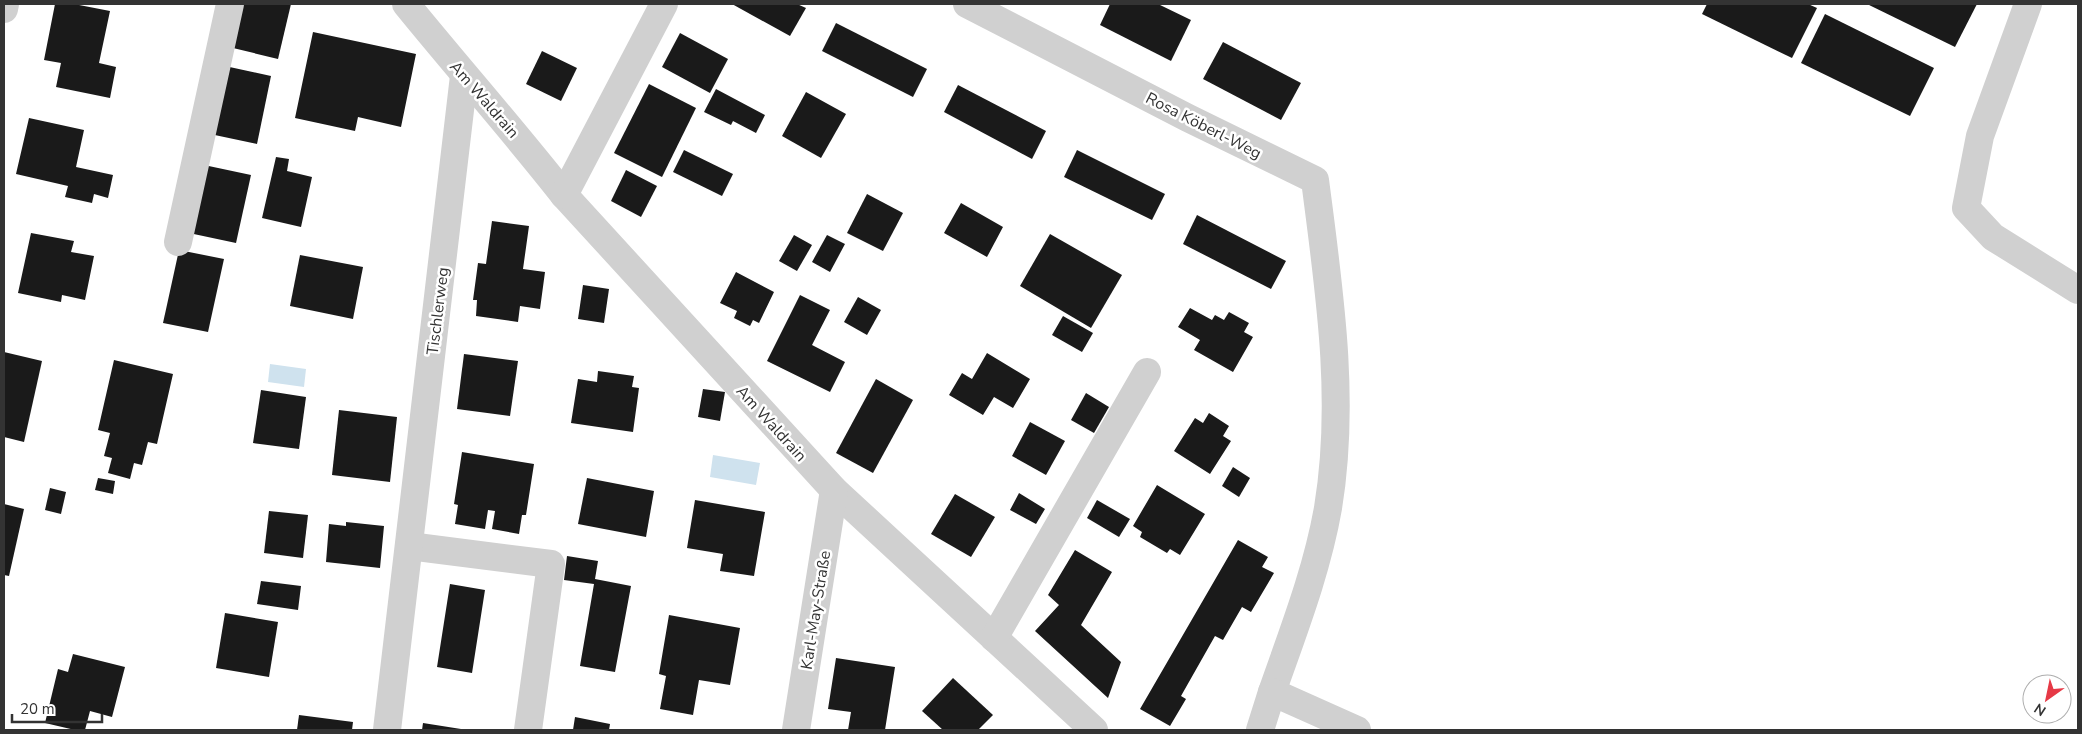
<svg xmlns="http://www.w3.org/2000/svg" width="2082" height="734" viewBox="0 0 2082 734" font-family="'Nunito Sans',sans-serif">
<rect width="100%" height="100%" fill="#fff"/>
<g fill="#cfe2ee">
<polygon points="270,364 306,369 304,387 268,382"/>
<polygon points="713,455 760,463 756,485 710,477"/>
</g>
<g fill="#1a1a1a">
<polygon points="55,4 74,4 110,11 99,63 116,67 110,98 56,87 61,63 44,60"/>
<polygon points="243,4 291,4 278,59 233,48"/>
<polygon points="732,4 797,4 806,8 790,36"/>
<polygon points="1110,4 1158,4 1191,20 1171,61 1100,25"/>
<polygon points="1707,4 1808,4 1817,8 1792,58 1702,14"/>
<polygon points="1867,4 1977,4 1955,47"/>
<polygon points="1825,14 1934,68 1910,116 1801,63"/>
<polygon points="836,23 927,69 913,97 822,51"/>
<polygon points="313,32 416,54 401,127 358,117 355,131 295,118"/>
<polygon points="680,33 728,59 710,93 662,67"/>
<polygon points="1223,42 1301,83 1281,120 1203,79"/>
<polygon points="542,51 577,68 561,101 526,84"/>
<polygon points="225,66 271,76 257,144 210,134"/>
<polygon points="649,84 696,108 662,177 614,153"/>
<polygon points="958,85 1046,131 1032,159 944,112"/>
<polygon points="716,89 765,115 756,133 733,121 731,125 704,112"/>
<polygon points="806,92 846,114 821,158 782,136"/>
<polygon points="29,118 84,130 76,167 113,175 108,198 94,194 92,203 65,197 68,186 16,174"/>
<polygon points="684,150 733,174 722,196 673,172"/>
<polygon points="1077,150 1165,194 1152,220 1064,177"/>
<polygon points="276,157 289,159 287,171 312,177 301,227 262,218"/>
<polygon points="204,165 251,175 236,243 189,233"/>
<polygon points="626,170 657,186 641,217 611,201"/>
<polygon points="867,194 903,213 883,251 847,233"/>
<polygon points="961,203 1003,227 987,257 944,233"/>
<polygon points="1197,215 1286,261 1271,289 1183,244"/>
<polygon points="492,221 529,226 523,269 545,272 540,309 520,306 518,322 476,316 477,300 473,300 478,263 486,264"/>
<polygon points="31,233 74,241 71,252 94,256 85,300 62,295 61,302 18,293"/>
<polygon points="1050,234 1122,275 1091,328 1020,286"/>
<polygon points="794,235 812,245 797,271 779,261"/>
<polygon points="827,235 845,244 830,272 812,262"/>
<polygon points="179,250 224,259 208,332 163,323"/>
<polygon points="300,255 363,267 353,319 290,306"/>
<polygon points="736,272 774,292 759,323 753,320 750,326 734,318 737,311 720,303"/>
<polygon points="583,285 609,289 604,323 578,319"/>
<polygon points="800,295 830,310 812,345 845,362 830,392 767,361"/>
<polygon points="858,297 881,310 867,335 844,322"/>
<polygon points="1190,308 1212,320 1215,315 1224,320 1229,312 1249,323 1244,332 1253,337 1233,372 1194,350 1200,340 1178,327"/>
<polygon points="1063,316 1093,333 1082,352 1052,335"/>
<polygon points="4,352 42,361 24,442 4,437"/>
<polygon points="987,353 1030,379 1013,408 994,397 983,415 949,395 962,373 972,379"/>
<polygon points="464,354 518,361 510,416 457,409"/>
<polygon points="114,360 173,374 157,444 148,442 142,465 134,463 130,479 108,473 112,458 104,456 110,433 98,430"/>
<polygon points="598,371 634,376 632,387 639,388 633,432 571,423 578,379 597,382"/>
<polygon points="876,379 913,400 873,473 836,453"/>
<polygon points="703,389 725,392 720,421 698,417"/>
<polygon points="261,390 306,397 299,449 253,443"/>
<polygon points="1086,393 1109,407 1094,433 1071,420"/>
<polygon points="339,410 397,417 390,482 332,475"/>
<polygon points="1209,413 1229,426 1223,436 1231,441 1210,474 1174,451 1195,418 1203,423"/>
<polygon points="1030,422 1065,441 1046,475 1012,456"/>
<polygon points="462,452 534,464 526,515 522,515 519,534 492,529 495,511 488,510 485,529 455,524 458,505 454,504"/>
<polygon points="1233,467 1250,478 1239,497 1222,486"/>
<polygon points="98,478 115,481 113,494 95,490"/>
<polygon points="587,478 654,491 646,537 578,524"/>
<polygon points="1157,485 1205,514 1180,555 1170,549 1167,553 1140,537 1142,532 1133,526"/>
<polygon points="50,488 66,492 61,514 45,510"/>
<polygon points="1019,493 1045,509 1036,524 1010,510"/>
<polygon points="955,494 995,517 971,557 931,534"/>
<polygon points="695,500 765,512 754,576 720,571 723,554 687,548"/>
<polygon points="1097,500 1130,519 1119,537 1087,518"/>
<polygon points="4,504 24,509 9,576 4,575"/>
<polygon points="269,511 308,515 303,558 264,553"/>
<polygon points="346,522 384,526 380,568 326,562 329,524 346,526"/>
<polygon points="1238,540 1268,557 1262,567 1274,573 1251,612 1242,607 1223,640 1215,636 1181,696 1186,699 1170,726 1140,709"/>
<polygon points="1075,550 1112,572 1081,625 1121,662 1108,698 1035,631 1059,605 1048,595"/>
<polygon points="567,556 598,561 595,579 631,586 615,672 580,666 594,584 564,580"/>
<polygon points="261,581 301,586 298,610 257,604"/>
<polygon points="450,584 485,590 472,673 437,667"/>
<polygon points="225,613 278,622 269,677 216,668"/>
<polygon points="669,615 740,628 730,685 699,680 693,715 660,709 666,676 659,674"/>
<polygon points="73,654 125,667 112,717 90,711 85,730 75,730 45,723 58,669 68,672"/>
<polygon points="836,658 895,667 885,730 848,730 851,712 828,709"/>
<polygon points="953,678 993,715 978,730 943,730 922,711"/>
<polygon points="299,715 353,722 352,730 297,730"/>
<polygon points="575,717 610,724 609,730 573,730"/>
<polygon points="423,723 461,729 461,730 422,730"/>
</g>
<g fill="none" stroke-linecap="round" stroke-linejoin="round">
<g stroke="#d0d0d0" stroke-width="28">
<path d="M 406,4 C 458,68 513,130 564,195 L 834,490 L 1094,730"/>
<path d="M 967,4 L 1188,118 L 1315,180 C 1329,289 1346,399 1328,508 C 1317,571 1293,632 1272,692"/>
<polyline points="2028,4 1980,136 1966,208 1993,237 2078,290"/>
<polyline points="4,9 5,4"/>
<polyline points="564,195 664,4"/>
<polyline points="178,242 230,4"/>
<polyline points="409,546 551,564 528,730"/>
<polyline points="994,638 1147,372"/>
<polyline points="387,730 464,76"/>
<polyline points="796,730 834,490"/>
<polyline points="1260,730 1272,692 1357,730"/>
</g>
</g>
<g text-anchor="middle" stroke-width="5" stroke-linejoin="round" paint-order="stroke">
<g font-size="16" fill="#333" stroke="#fff">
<text transform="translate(485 99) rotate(49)" y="6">Am Waldrain</text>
<text transform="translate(1204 125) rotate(27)" y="6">Rosa Köberl-Weg</text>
<text transform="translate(437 311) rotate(-83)" y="6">Tischlerweg</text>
<text transform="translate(772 423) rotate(48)" y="6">Am Waldrain</text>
<text transform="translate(815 610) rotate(-81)" y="6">Karl-May-Straße</text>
</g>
</g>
<rect width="2082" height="734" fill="none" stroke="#333333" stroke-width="10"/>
<g transform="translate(2047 699) rotate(213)"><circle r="24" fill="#ffffff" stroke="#adadad"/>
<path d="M0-4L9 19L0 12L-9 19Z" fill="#e63946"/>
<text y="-8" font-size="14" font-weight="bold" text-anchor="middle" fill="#333333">N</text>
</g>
<path d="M12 714v8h90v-8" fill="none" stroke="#333333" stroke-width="2.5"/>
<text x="20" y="714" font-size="15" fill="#333333" stroke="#ffffff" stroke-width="4" paint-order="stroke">20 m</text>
</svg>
